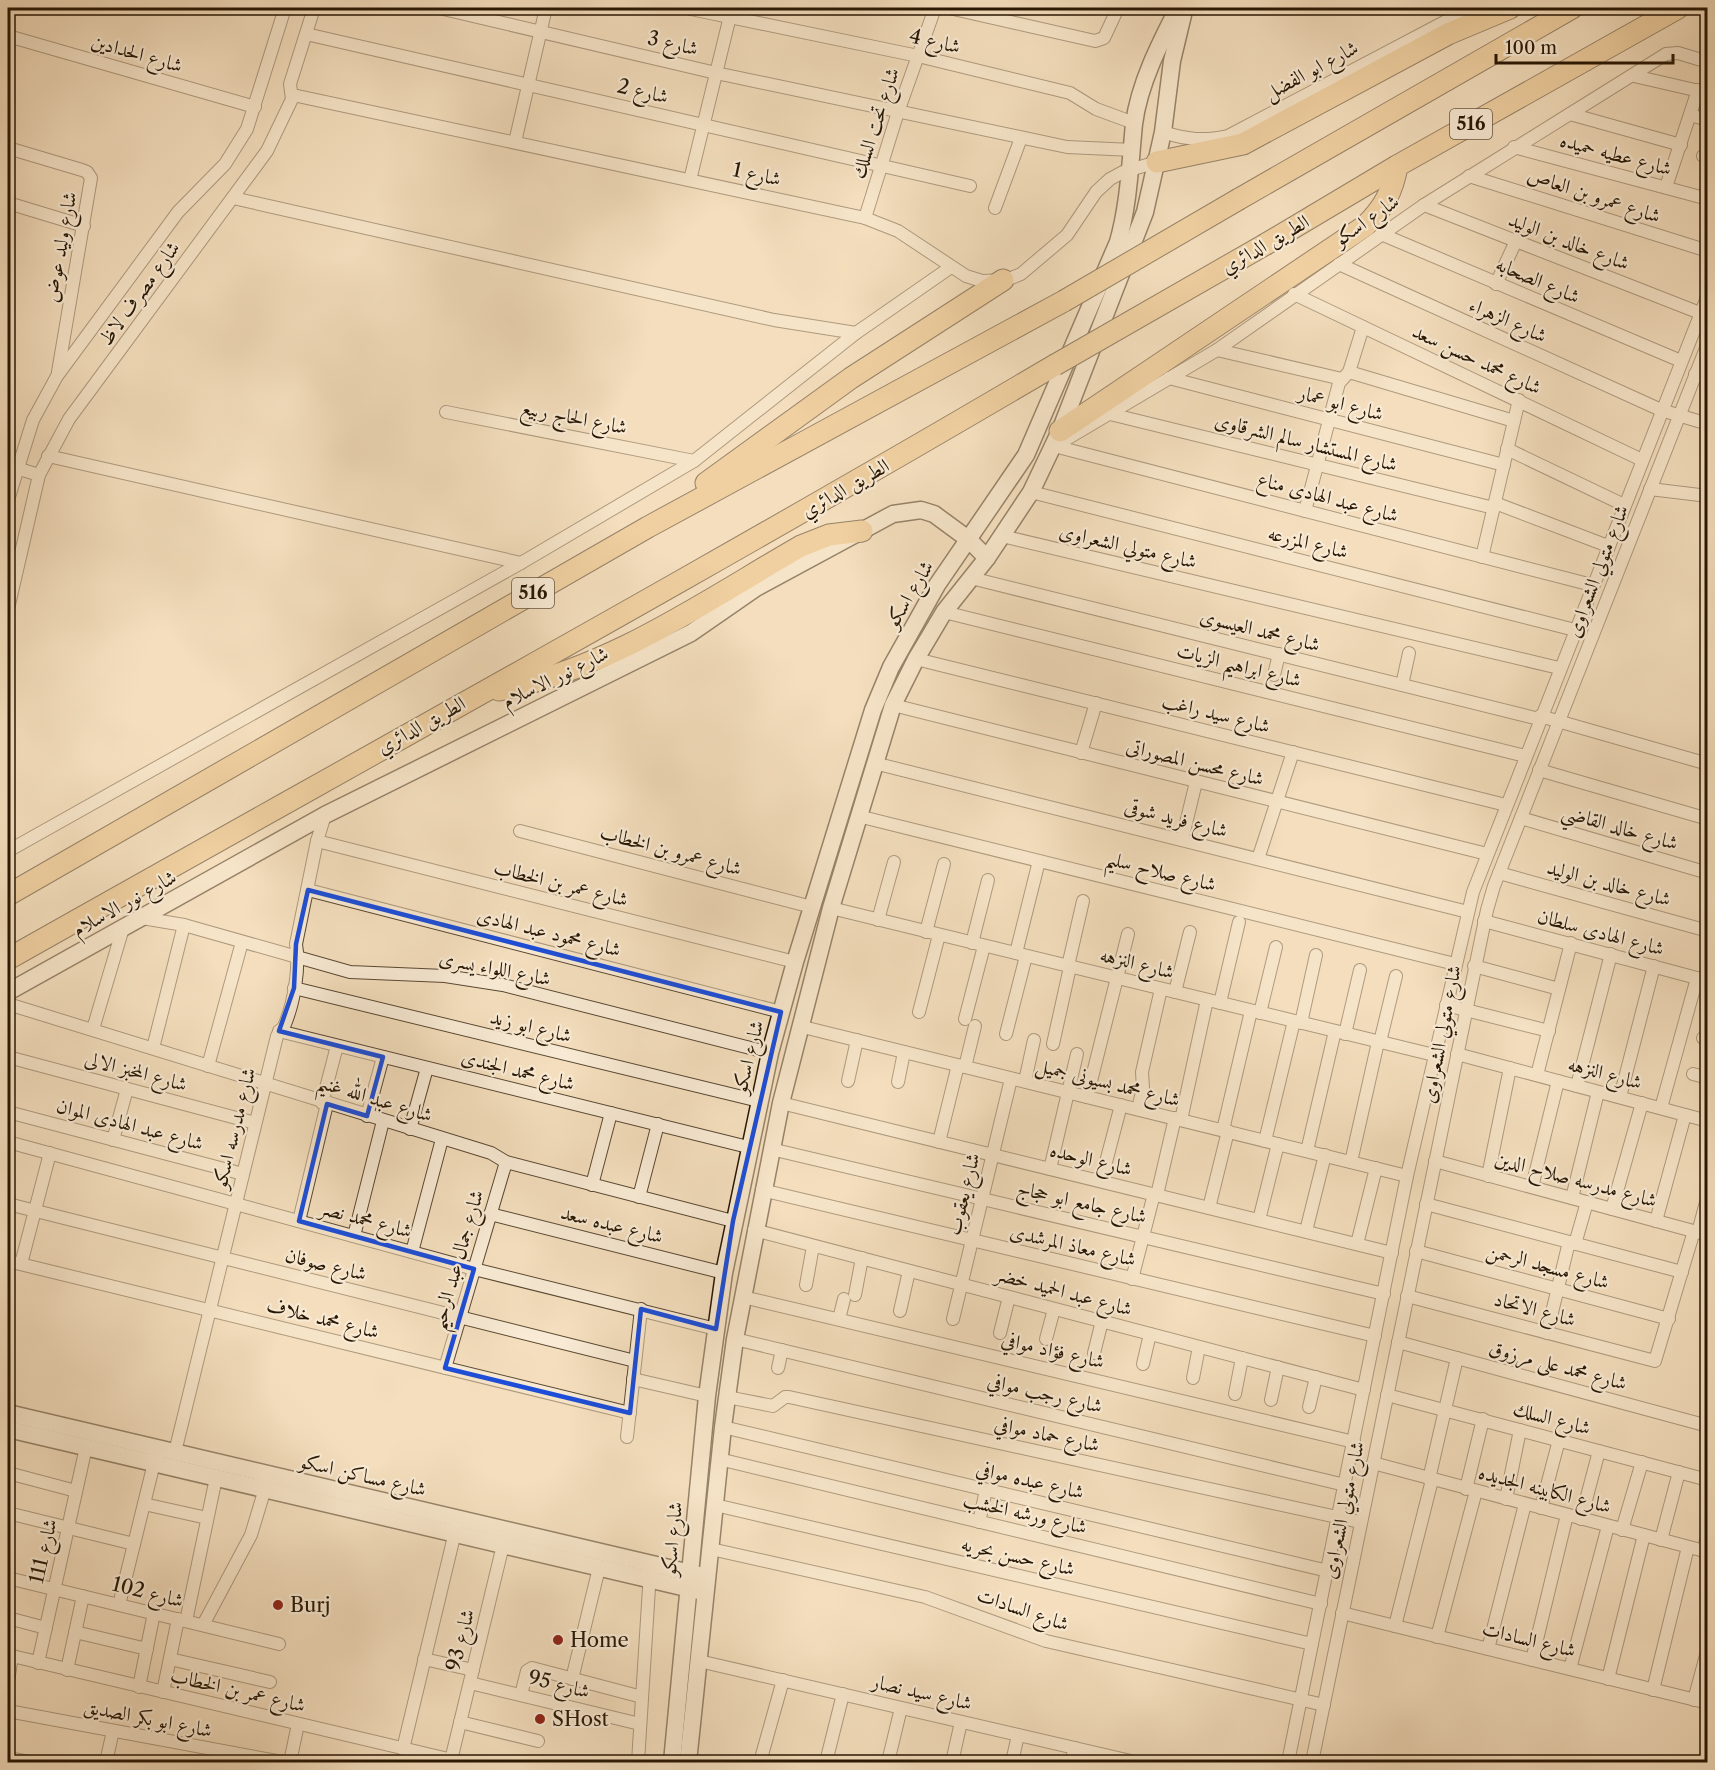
<svg xmlns="http://www.w3.org/2000/svg" width="1715" height="1770" viewBox="0 0 1715 1770" font-family="'Libre Caslon Text',Amiri,serif">
<rect width="100%" height="100%" fill="#f4debd"/>
<filter id="stains"><feTurbulence type="fractalNoise" baseFrequency=".00333" numOctaves="4"/><feColorMatrix values="0 0 0 0 .2 0 0 0 0 .09 0 0 0 0 .02 0 0 0 .5 -.17"/></filter>
<radialGradient id="worn" r=".72"><stop offset=".6" stop-color="#630" stop-opacity="0"/><stop offset="1" stop-color="#630" stop-opacity=".3"/></radialGradient>
<g fill="none" stroke-linecap="round" stroke-linejoin="round">
<defs>
<g id="street">
<polyline points="439,8 716,73 1067,147 1133,150"/>
<polyline points="686,8 918,56 1070,93 1096,109 1134,123"/>
<polyline points="949,8 1095,41 1104,38 1118,8"/>
<polyline points="306,34 970,186"/>
<polyline points="8,36 255,107"/>
<polyline points="1634,76 1708,93"/>
<polyline points="293,95 865,218 898,231 966,276 982,281 1006,280 1021,274 1067,235 1096,192 1110,179 1123,172 1157,162"/>
<polyline points="1570,114 1681,145"/>
<polyline points="1690,115 1708,120"/>
<path d="M 1163,132 C 1187,140 1204,141 1228,136 L 1471,8"/>
<polyline points="515,142 546,8"/>
<polyline points="1514,147 1708,199"/>
<polyline points="8,148 82,170 87,172 91,178 58,372"/>
<polyline points="1703,156 1708,158"/>
<polyline points="1469,176 1708,251"/>
<polyline points="690,180 732,8"/>
<polyline points="1666,187 1698,90"/>
<polyline points="233,198 774,320 856,333"/>
<polyline points="8,203 84,226"/>
<polyline points="1424,205 1700,313"/>
<polyline points="995,208 1021,138"/>
<polyline points="865,218 898,112 935,8"/>
<polyline points="1381,234 1681,361"/>
<polyline points="1339,264 1661,410 1708,424"/>
<polyline points="1496,284 1516,241"/>
<polyline points="1294,294 1642,460"/>
<polyline points="1217,350 1342,379"/>
<polyline points="1349,372 1514,421"/>
<polyline points="1695,374 1708,378"/>
<polyline points="1169,378 1504,465"/>
<polyline points="446,412 694,461"/>
<polyline points="1110,414 1494,508"/>
<polyline points="1058,444 1217,350 1424,205 1666,54 1678,53 1708,62"/>
<polyline points="1054,446 1592,585"/>
<polyline points="1507,449 1624,505"/>
<polyline points="48,456 521,563"/>
<polyline points="16,468 39,475"/>
<polyline points="1650,489 1708,496"/>
<polyline points="1031,492 1575,630"/>
<polyline points="8,500 33,420 57,376 178,212 225,164 247,129 285,8"/>
<polyline points="1495,503 1608,546"/>
<polyline points="1305,511 1339,383 1349,372 1363,327"/>
<polyline points="1002,536 1559,668"/>
<polyline points="1482,557 1519,400"/>
<polyline points="971,578 1539,719"/>
<polyline points="8,609 39,475 69,419 267,151 292,99 290,84 314,8"/>
<polyline points="944,612 1525,756"/>
<polyline points="916,659 1506,805"/>
<polyline points="1274,675 1279,654"/>
<polyline points="1402,685 1409,653"/>
<polyline points="893,705 1487,854"/>
<polyline points="1540,716 1708,764"/>
<polyline points="1081,753 1096,703"/>
<polyline points="874,763 1468,912"/>
<polyline points="1539,770 1708,819"/>
<polyline points="858,816 1455,964"/>
<polyline points="1521,818 1708,873"/>
<polyline points="520,831 812,907"/>
<polyline points="1182,840 1196,782"/>
<polyline points="317,841 795,962"/>
<polyline points="8,851 521,563 694,461 856,333 951,267"/>
<polyline points="1258,859 1293,752"/>
<polyline points="1499,873 1708,931"/>
<polyline points="308,890 781,1012"/>
<polyline points="831,908 1434,1055"/>
<polyline points="142,918 184,925 350,972 445,976 503,985 770,1053"/>
<polyline points="878,920 894,862"/>
<polyline points="1484,921 1708,981"/>
<polyline points="926,932 944,864"/>
<polyline points="972,943 988,880"/>
<polyline points="1016,953 1039,861"/>
<polyline points="1068,966 1083,901"/>
<polyline points="1474,966 1559,989"/>
<polyline points="294,988 759,1101"/>
<polyline points="1175,992 1190,932"/>
<polyline points="1220,1003 1239,922"/>
<polyline points="8,1004 491,1153 506,1162 733,1221"/>
<polyline points="1446,1005 1549,1031"/>
<polyline points="919,1012 939,935"/>
<polyline points="1260,1013 1276,947"/>
<polyline points="965,1019 984,946"/>
<polyline points="1301,1023 1316,955"/>
<polyline points="799,1026 1407,1176"/>
<polyline points="93,1029 123,928"/>
<polyline points="279,1031 748,1147"/>
<polyline points="1006,1034 1026,956"/>
<polyline points="1345,1034 1360,970"/>
<polyline points="1703,1038 1708,1039"/>
<polyline points="1380,1042 1396,976"/>
<polyline points="1053,1044 1070,967"/>
<polyline points="153,1048 184,925"/>
<polyline points="1457,1054 1708,1121"/>
<polyline points="8,1057 255,1123"/>
<polyline points="208,1066 242,942"/>
<polyline points="965,1067 975,1026"/>
<polyline points="1693,1074 1708,1078"/>
<polyline points="1537,1075 1571,943"/>
<polyline points="848,1081 857,1040"/>
<polyline points="1025,1081 1034,1040"/>
<polyline points="898,1082 904,1052"/>
<polyline points="1577,1086 1611,954"/>
<polyline points="1087,1097 1128,934"/>
<polyline points="1620,1097 1654,966"/>
<polyline points="322,1103 337,1046"/>
<polyline points="781,1103 1392,1253"/>
<polyline points="1661,1108 1697,978"/>
<polyline points="1138,1109 1143,1088 1142,1072 1161,989"/>
<polyline points="8,1112 243,1174"/>
<polyline points="367,1116 383,1057"/>
<polyline points="1181,1120 1207,1000"/>
<polyline points="410,1129 427,1068"/>
<polyline points="1223,1130 1251,1011"/>
<polyline points="113,1140 127,1089"/>
<polyline points="1265,1141 1294,1021"/>
<polyline points="8,1142 474,1269 716,1329"/>
<polyline points="939,1142 958,1065"/>
<polyline points="771,1149 1384,1294"/>
<polyline points="1307,1151 1335,1031"/>
<polyline points="1435,1161 1708,1235"/>
<polyline points="1351,1162 1378,1042"/>
<polyline points="1050,1169 1077,1054"/>
<polyline points="1488,1176 1510,1068"/>
<polyline points="1101,1181 1121,1105"/>
<polyline points="592,1185 611,1113"/>
<polyline points="1532,1187 1558,1081"/>
<polyline points="762,1190 1375,1336"/>
<polyline points="1157,1195 1175,1118"/>
<polyline points="639,1197 658,1124"/>
<polyline points="1572,1198 1598,1092"/>
<polyline points="8,1204 635,1361"/>
<polyline points="1426,1204 1682,1272"/>
<polyline points="1209,1208 1228,1131"/>
<polyline points="1612,1209 1642,1103"/>
<polyline points="490,1214 724,1273"/>
<polyline points="1259,1220 1278,1144"/>
<polyline points="299,1221 327,1104"/>
<polyline points="1656,1221 1685,1115"/>
<polyline points="754,1230 1364,1390"/>
<polyline points="1306,1231 1325,1155"/>
<polyline points="1698,1232 1708,1195"/>
<polyline points="354,1236 383,1121"/>
<polyline points="1357,1244 1376,1168"/>
<polyline points="1575,1244 1587,1202"/>
<polyline points="1416,1251 1669,1319"/>
<polyline points="412,1252 442,1139"/>
<polyline points="8,1261 630,1413"/>
<polyline points="21,1264 50,1153"/>
<polyline points="1132,1279 1154,1194"/>
<polyline points="806,1285 813,1246"/>
<polyline points="855,1295 862,1258"/>
<polyline points="1407,1296 1655,1361 1694,1231"/>
<polyline points="743,1297 1354,1442"/>
<polyline points="900,1311 909,1271"/>
<polyline points="839,1319 844,1299"/>
<polyline points="953,1319 1011,1079"/>
<polyline points="1000,1333 1009,1297"/>
<polyline points="1547,1333 1569,1242"/>
<polyline points="735,1339 1345,1485"/>
<polyline points="1046,1339 1054,1309"/>
<polyline points="1398,1342 1708,1426"/>
<polyline points="1094,1353 1102,1321"/>
<polyline points="1143,1364 1150,1334"/>
<polyline points="445,1368 506,1162"/>
<polyline points="778,1368 782,1350"/>
<polyline points="1193,1378 1199,1347"/>
<polyline points="633,1379 707,1396"/>
<polyline points="1235,1394 1242,1358"/>
<polyline points="1387,1395 1708,1480"/>
<polyline points="727,1397 773,1406 785,1397 789,1397 1360,1522"/>
<polyline points="1271,1400 1278,1367"/>
<polyline points="1309,1407 1316,1377"/>
<polyline points="723,1427 1328,1571"/>
<polyline points="627,1437 641,1309"/>
<path d="M 175,1452 L 277,1036 C 279,1031 283,1029 285,1024 C 294,1002 300,968 296,944 L 317,841 L 325,815"/>
<polyline points="719,1459 1321,1604"/>
<polyline points="1373,1463 1708,1552"/>
<polyline points="8,1473 76,1491"/>
<polyline points="1429,1479 1457,1358"/>
<polyline points="1466,1489 1483,1419"/>
<polyline points="1506,1499 1520,1430"/>
<polyline points="144,1504 207,1518"/>
<polyline points="715,1505 1312,1644"/>
<polyline points="1541,1508 1559,1440"/>
<polyline points="8,1513 134,1544"/>
<polyline points="1581,1519 1599,1451"/>
<polyline points="979,1522 986,1490"/>
<polyline points="1622,1530 1642,1462"/>
<polyline points="1661,1540 1679,1472"/>
<polyline points="711,1549 925,1597 1046,1641 1324,1705"/>
<polyline points="1703,1551 1708,1534"/>
<polyline points="8,1578 279,1644"/>
<polyline points="119,1605 156,1455"/>
<polyline points="1342,1613 1708,1703"/>
<polyline points="8,1618 46,1628"/>
<polyline points="186,1621 216,1478"/>
<polyline points="203,1625 251,1535 267,1482"/>
<polyline points="1395,1626 1432,1480"/>
<polyline points="75,1632 147,1649"/>
<polyline points="1437,1637 1476,1491"/>
<polyline points="1488,1649 1525,1504"/>
<polyline points="8,1655 461,1762"/>
<polyline points="170,1659 270,1682"/>
<polyline points="424,1659 473,1670"/>
<polyline points="1532,1660 1567,1515"/>
<polyline points="699,1661 1135,1762"/>
<polyline points="38,1663 86,1447"/>
<polyline points="1570,1669 1608,1526"/>
<polyline points="67,1670 83,1596"/>
<polyline points="572,1679 599,1568"/>
<polyline points="1608,1679 1644,1535"/>
<polyline points="8,1681 12,1656"/>
<polyline points="470,1683 640,1724"/>
<polyline points="139,1687 154,1613"/>
<polyline points="1653,1690 1688,1547"/>
<polyline points="163,1692 178,1619"/>
<polyline points="521,1695 527,1671 532,1668 642,1697"/>
<polyline points="1694,1700 1708,1648"/>
<polyline points="8,1711 282,1762"/>
<polyline points="460,1722 538,1741"/>
<polyline points="403,1749 456,1528"/>
<polyline points="8,1758 29,1762"/>
<polyline points="451,1760 505,1537"/>
<polyline points="106,1762 113,1731"/>
<polyline points="290,1762 298,1724"/>
<polyline points="638,1762 650,1572"/>
<polyline points="760,1762 783,1680"/>
<polyline points="826,1762 843,1694"/>
<polyline points="888,1762 901,1708"/>
<polyline points="952,1762 961,1722"/>
<polyline points="1012,1762 1018,1735"/>
<polyline points="1071,1762 1075,1748"/>
<polyline points="1288,1762 1407,1176 1473,892 1708,295"/>
<polyline points="1312,1762 1487,910 1494,886 1708,343"/>
</g>
<g id="secondary">
<polyline points="8,992 325,815 691,633 756,588 893,514 921,510 934,514 968,539 987,558"/>
<polyline points="8,1413 699,1575"/>
<polyline points="8,1429 699,1591"/>
<path d="M 672,1762 L 707,1396 L 724,1273 L 770,1053 L 795,962 L 873,710 L 891,667 L 937,585 L 1026,455 L 1118,242 C 1129,203 1130,164 1134,124 C 1139,84 1160,43 1178,8"/>
<polyline points="688,1762 723,1427 735,1339 781,1103 831,908 893,705 916,659 944,612 987,558 1031,492 1060,431 1145,212 1163,132 1172,61 1183,15"/>
</g>
<g id="highway">
<polyline points="1157,162 1243,144 1448,34 1510,8"/>
<polyline points="1239,199 1572,8"/>
<polyline points="1266,244 1397,166 1678,8"/>
<path d="M 1060,431 L 1365,226 C 1383,209 1393,191 1397,166"/>
<polyline points="706,483 851,378 1003,280"/>
<path d="M 499,690 C 610,669 705,601 801,546 L 829,535 L 862,531"/>
<polyline points="8,895 648,527 1064,301"/>
<path d="M 8,959 C 357,762 709,569 1055,365"/>
</g>
</defs>
<use href="#street" stroke="#5a4832" stroke-width="14"/>
<use href="#secondary" stroke="#271603" stroke-width="19"/>
<use href="#highway" stroke="#271603" stroke-width="23"/>
<use href="#street" stroke="#f8ead4" stroke-width="12"/>
<use href="#secondary" stroke="#f8ead4" stroke-width="16"/>
<use href="#highway" stroke="#eabf7e" stroke-width="21"/>
<defs>
<g id="highway-bridge">
<polyline points="1064,301 1239,199"/>
<polyline points="1055,365 1266,244"/>
</g>
</defs>
<use href="#highway-bridge" stroke="#271603" stroke-width="23" stroke-linecap="butt"/>
<use href="#highway-bridge" stroke="#eabf7e" stroke-width="21"/>
</g>
<path d="M0 0H1715V1770H0ZM 308,890 L 781,1012 L 733,1221 L 716,1329 L 641,1309 L 630,1413 L 445,1368 L 474,1269 L 299,1221 L 327,1104 L 367,1116 L 383,1057 L 279,1031 L 294,988 L 296,944 Z" fill="#f4debd" fill-opacity=".55" fill-rule="evenodd"/>
<path fill="none" stroke="#1d4ed8" stroke-width="4.5" stroke-linejoin="round" d="M 308,890 L 781,1012 L 733,1221 L 716,1329 L 641,1309 L 630,1413 L 445,1368 L 474,1269 L 299,1221 L 327,1104 L 367,1116 L 383,1057 L 279,1031 L 294,988 L 296,944 Z"/>
<g fill="#8f2418" stroke="#f8ead4" stroke-width="2">
<circle cx="278" cy="1605" r="6"/>
<circle cx="558" cy="1640" r="6"/>
<circle cx="540" cy="1719" r="6"/>
</g>
<g text-anchor="middle" stroke-width="4.5" stroke-linejoin="round" paint-order="stroke">
<g fill="#f8ead4" stroke="#665642" stroke-width="1.5">
<rect x="1450" y="109" width="42" height="30" rx="4.5"/>
<rect x="512" y="578" width="42" height="30" rx="4.5"/>
</g>
<g font-size="18" font-weight="bold" fill="#271603">
<text x="1471" y="130">516</text>
<text x="533" y="599">516</text>
</g>
<g font-size="20" fill="#271603" stroke="#f8ead4">
<text transform="translate(935 41) rotate(13)" y="7">شارع 4</text>
<text transform="translate(673 43) rotate(13)" y="7">شارع 3</text>
<text transform="translate(137 53) rotate(16)" y="7">شارع الحدادين</text>
<text transform="translate(1311 70) rotate(-28)" y="7">شارع ابو الفضل</text>
<text transform="translate(643 91) rotate(13)" y="7">شارع 2</text>
<text transform="translate(875 123) rotate(-72)" y="7">شارع تحت السلك</text>
<text transform="translate(1616 154) rotate(15)" y="7">شارع عطيه حميده</text>
<text transform="translate(757 174) rotate(12)" y="7">شارع 1</text>
<text transform="translate(1594 195) rotate(18)" y="7">شارع عمرو بن العاص</text>
<text transform="translate(1366 220) rotate(-35)" y="7">شارع اسكو</text>
<text transform="translate(1569 241) rotate(21)" y="7">شارع خالد بن الوليد</text>
<text transform="translate(1265 244) rotate(-30)" y="7">الطريق الدائري</text>
<text transform="translate(60 247) rotate(-80)" y="7">شارع وليد عوض</text>
<text transform="translate(1538 280) rotate(23)" y="7">شارع الصحابه</text>
<text transform="translate(139 293) rotate(-54)" y="7">شارع مصرف لاظ</text>
<text transform="translate(1508 320) rotate(24)" y="7">شارع الزهراء</text>
<text transform="translate(1477 359) rotate(25)" y="7">شارع محمد حسن سعد</text>
<text transform="translate(1341 403) rotate(15)" y="7">شارع ابو عمار</text>
<text transform="translate(574 417) rotate(11)" y="7">شارع الحاج ربيع</text>
<text transform="translate(1306 442) rotate(14)" y="7">شارع المستشار سالم الشرقاوى</text>
<text transform="translate(845 488) rotate(-30)" y="7">الطريق الدائري</text>
<text transform="translate(1328 497) rotate(15)" y="7">شارع عبد الهادى مناع</text>
<text transform="translate(1308 542) rotate(14)" y="7">شارع المزرعه</text>
<text transform="translate(1128 546) rotate(13)" y="7">شارع متولي الشعراوى</text>
<text transform="translate(1597 571) rotate(-69)" y="7">شارع متولي الشعراوى</text>
<text transform="translate(909 594) rotate(-59)" y="7">شارع اسكو</text>
<text transform="translate(1260 630) rotate(14)" y="7">شارع محمد العيسوى</text>
<text transform="translate(1239 665) rotate(14)" y="7">شارع ابراهيم الزيات</text>
<text transform="translate(555 677) rotate(-26)" y="7">شارع نور الاسلام</text>
<text transform="translate(1216 713) rotate(14)" y="7">شارع سيد راغب</text>
<text transform="translate(421 725) rotate(-29)" y="7">الطريق الدائري</text>
<text transform="translate(1195 762) rotate(14)" y="7">شارع محسن المصوراتى</text>
<text transform="translate(1176 818) rotate(14)" y="7">شارع فريد شوقى</text>
<text transform="translate(1620 827) rotate(16)" y="7">شارع خالد القاضي</text>
<text transform="translate(671 850) rotate(15)" y="7">شارع عمرو بن الخطاب</text>
<text transform="translate(1161 871) rotate(14)" y="7">شارع صلاح سليم</text>
<text transform="translate(561 883) rotate(14)" y="7">شارع عمر بن الخطاب</text>
<text transform="translate(1609 883) rotate(15)" y="7">شارع خالد بن الوليد</text>
<text transform="translate(124 903) rotate(-29)" y="7">شارع نور الاسلام</text>
<text transform="translate(549 932) rotate(14)" y="7">شارع محمود عبد الهادى</text>
<text transform="translate(1601 932) rotate(15)" y="7">شارع الهادى سلطان</text>
<text transform="translate(1137 963) rotate(14)" y="7">شارع النزهه</text>
<text transform="translate(495 968) rotate(11)" y="7">شارع اللواء يسرى</text>
<text transform="translate(531 1026) rotate(14)" y="7">شارع ابو زيد</text>
<text transform="translate(1441 1034) rotate(-79)" y="7">شارع متولي الشعراوى</text>
<text transform="translate(748 1057) rotate(-76)" y="7">شارع اسكو</text>
<text transform="translate(518 1070) rotate(14)" y="7">شارع محمد الجندى</text>
<text transform="translate(136 1071) rotate(15)" y="7">شارع المخبز الالى</text>
<text transform="translate(1605 1073) rotate(15)" y="7">شارع النزهه</text>
<text transform="translate(1108 1082) rotate(14)" y="7">شارع محمد بسيونى جميل</text>
<text transform="translate(375 1098) rotate(17)" y="7">شارع عبد الله غنيم</text>
<text transform="translate(130 1124) rotate(15)" y="7">شارع عبد الهادى الموان</text>
<text transform="translate(234 1128) rotate(-76)" y="7">شارع مدرسه اسكو</text>
<text transform="translate(1091 1159) rotate(14)" y="7">شارع الوحده</text>
<text transform="translate(1576 1179) rotate(15)" y="7">شارع مدرسه صلاح الدين</text>
<text transform="translate(963 1194) rotate(-76)" y="7">شارع يعقوب</text>
<text transform="translate(1082 1202) rotate(13)" y="7">شارع جامع ابو حجاج</text>
<text transform="translate(366 1219) rotate(15)" y="7">شارع محمد نصر</text>
<text transform="translate(612 1224) rotate(14)" y="7">شارع عبده سعد</text>
<text transform="translate(1073 1245) rotate(13)" y="7">شارع معاذ المرشدى</text>
<text transform="translate(457 1260) rotate(-74)" y="7">شارع جمال عبد الرحيم</text>
<text transform="translate(326 1264) rotate(14)" y="7">شارع صوفان</text>
<text transform="translate(1548 1266) rotate(15)" y="7">شارع مسجد الرحمن</text>
<text transform="translate(1064 1291) rotate(15)" y="7">شارع عبد الحميد خضر</text>
<text transform="translate(1535 1309) rotate(15)" y="7">شارع الاتحاد</text>
<text transform="translate(323 1318) rotate(14)" y="7">شارع محمد خلاف</text>
<text transform="translate(1053 1350) rotate(13)" y="7">شارع فؤاد موافي</text>
<text transform="translate(1558 1365) rotate(15)" y="7">شارع محمد على مرزوق</text>
<text transform="translate(1045 1393) rotate(13)" y="7">شارع رجب موافي</text>
<text transform="translate(1552 1418) rotate(15)" y="7">شارع السلك</text>
<text transform="translate(1047 1434) rotate(12)" y="7">شارع حماد موافي</text>
<text transform="translate(363 1475) rotate(13)" y="7">شارع مساكن اسكو</text>
<text transform="translate(1030 1480) rotate(13)" y="7">شارع عبده موافي</text>
<text transform="translate(1545 1489) rotate(15)" y="7">شارع الكابينه الجديده</text>
<text transform="translate(1343 1510) rotate(-78)" y="7">شارع متولي الشعراوى</text>
<text transform="translate(1025 1513) rotate(13)" y="7">شارع ورشه الخشب</text>
<text transform="translate(672 1539) rotate(-85)" y="7">شارع اسكو</text>
<text transform="translate(43 1551) rotate(-77)" y="7">شارع 111</text>
<text transform="translate(1018 1556) rotate(13)" y="7">شارع حسن بحريه</text>
<text transform="translate(148 1592) rotate(14)" y="7">شارع 102</text>
<text transform="translate(1023 1609) rotate(19)" y="7">شارع السادات</text>
<text transform="translate(1529 1639) rotate(14)" y="7">شارع السادات</text>
<text transform="translate(460 1640) rotate(-76)" y="7">شارع 93</text>
<text transform="translate(559 1684) rotate(14)" y="7">شارع 95</text>
<text transform="translate(238 1690) rotate(13)" y="7">شارع عمر بن الخطاب</text>
<text transform="translate(922 1692) rotate(13)" y="7">شارع سيد نصار</text>
<text transform="translate(148 1718) rotate(11)" y="7">شارع ابو بكر الصديق</text>
</g>
<g font-size="20" fill="#271603" stroke="#f8ead4" text-anchor="start">
<text x="290" y="1612">Burj</text>
<text x="570" y="1647">Home</text>
<text x="552" y="1726">SHost</text>
</g>
</g>
<rect width="1715" height="1770" fill="none" stroke="#f4debd" stroke-width="30"/>
<rect x="9" y="9" width="1697" height="1752" fill="none" stroke="#271603" stroke-width="3"/>
<rect x="15" y="15" width="1685" height="1740" fill="none" stroke="#271603" stroke-width="1.5"/>
<path d="M1496 54v9h177v-9" fill="none" stroke="#271603" stroke-width="3"/>
<text x="1505" y="54" font-size="18" fill="#271603" stroke="#f8ead4" stroke-width="4.5" paint-order="stroke">100 m</text>
<rect width="100%" height="100%" filter="url(#stains)"/>
<rect width="100%" height="100%" fill="url(#worn)"/>
</svg>
